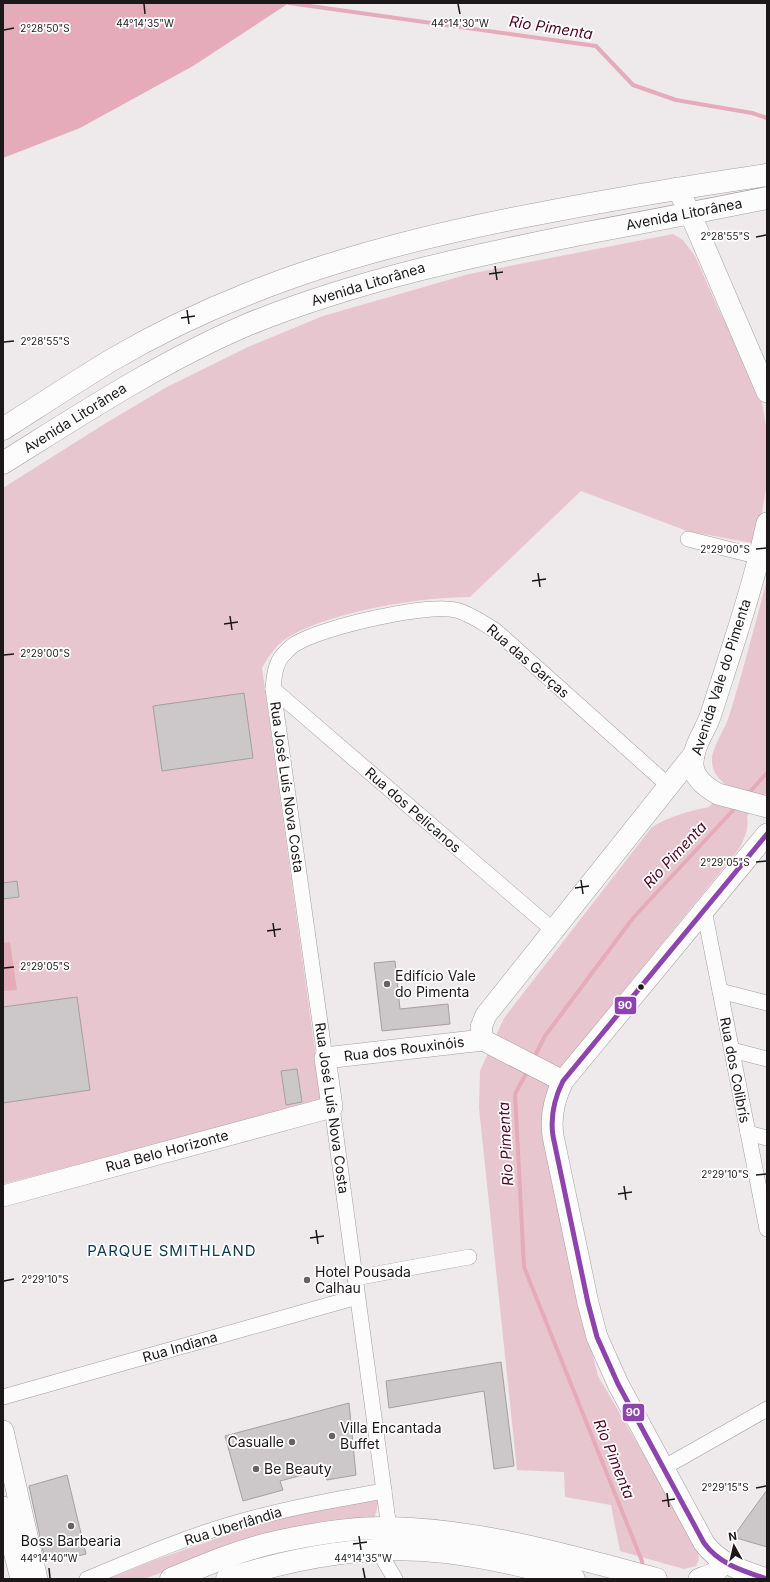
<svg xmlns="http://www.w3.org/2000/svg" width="770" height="1582" viewBox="0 0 770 1582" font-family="Inter,sans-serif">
<rect width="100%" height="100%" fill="#eee9ea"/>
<g fill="#e8c6cf">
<path d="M 673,234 L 683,240 L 695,256 L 717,306 L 753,378 L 762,403 L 767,431 L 767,482 L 757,544 L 687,531 L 581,491 L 470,597 C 420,597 336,611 292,635 C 278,642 269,655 262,668 L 322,1101 L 3,1184 L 3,488 L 106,423 L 165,388 L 248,347 L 323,316 L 469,274 Z"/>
<path d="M 767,580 L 767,794 L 761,796 L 747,816 C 749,829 745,837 739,849 L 563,1065 L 550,1089 L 570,1265 L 598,1376 L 697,1546 L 699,1559 L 696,1566 L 684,1569 L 620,1551 L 611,1505 L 565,1497 L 564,1472 L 517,1470 L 479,1108 L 480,1071 L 504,1018 L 652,827 C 670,816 689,811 709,807 L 727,786 C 719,779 712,772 712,761 C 711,749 724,731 728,719 C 743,673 754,627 767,580 Z"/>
<polygon points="379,1500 374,1520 211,1554 144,1579 107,1579 152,1561 264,1522 341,1506"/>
</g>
<g fill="#e5abba">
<polygon points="3,3 289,3 193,66 80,128 3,158"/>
<polygon points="10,942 17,990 3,991 3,943"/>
</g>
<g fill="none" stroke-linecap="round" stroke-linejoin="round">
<g stroke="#e5abba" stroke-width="4">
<polyline points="289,3 596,46 633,85 676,100 752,113 767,118"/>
<polyline points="747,795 767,773"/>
<polyline points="534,1058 545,1036 633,918 737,806"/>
<polyline points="528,1070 515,1094 524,1267 642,1561 643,1569"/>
</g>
</g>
<g fill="#ccc7c8" stroke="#a49fa0">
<polygon points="244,693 253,758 162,771 153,706"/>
<polygon points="17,881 19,897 3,899 3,883"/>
<polygon points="395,961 400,1009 448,1004 450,1024 382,1031 374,963"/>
<polygon points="77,997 90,1090 3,1103 3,1007"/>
<polygon points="297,1069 302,1102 286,1105 281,1071"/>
<polygon points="501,1362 514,1466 494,1469 484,1391 389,1408 386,1381"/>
<polygon points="349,1403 356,1475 327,1480 325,1469 280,1481 283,1490 243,1501 225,1436"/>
<polygon points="67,1475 86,1554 69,1558 68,1555 45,1560 29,1486"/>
<polygon points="767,1490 767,1547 733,1537"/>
</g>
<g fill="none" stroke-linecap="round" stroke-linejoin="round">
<defs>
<g id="street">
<polyline points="688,539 760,557"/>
<polyline points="273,689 553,930"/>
<polyline points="704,910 767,1229"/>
<polyline points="720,991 767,1003"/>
<polyline points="732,1050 767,1059"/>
<path d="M 325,1058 L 273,689 C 274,677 275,664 283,655 C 287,651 292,645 297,643 C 324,627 426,603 456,610 C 471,614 483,623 496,631 L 669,786"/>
<polyline points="332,1107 389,1528"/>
<polyline points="748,1133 767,1138"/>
<polyline points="355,1278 469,1257"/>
<polyline points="3,1397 357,1297"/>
<polyline points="663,1468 767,1409"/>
<polyline points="378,1550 395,1579"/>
<path d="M 87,1579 C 135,1559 183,1538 232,1524 C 282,1509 333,1500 384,1491"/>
</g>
<g id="secondary">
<polyline points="677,188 690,213 767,392"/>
<path d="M 767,523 C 753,588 731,651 711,714 C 706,730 692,747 693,765 C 694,779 707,788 718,794 L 767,807"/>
<path d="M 767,834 L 563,1081 C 554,1099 550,1116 553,1136 L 588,1303 L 597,1337 L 618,1384 L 704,1543 C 719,1564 743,1571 767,1579"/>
<polyline points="483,1040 481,1027 486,1015 694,754"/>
<polyline points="483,1040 563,1081"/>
<polyline points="3,1196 332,1107 325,1058 483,1040"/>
<polyline points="3,1431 37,1579"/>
<polyline points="3,1507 21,1579"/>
<path d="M 699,1579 C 710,1575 720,1573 722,1561"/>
</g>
<g id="primary">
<path d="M 3,429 C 39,406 74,383 110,361 C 154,335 202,312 250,293 C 337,258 429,235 521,217 C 603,201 685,187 767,175"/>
<path d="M 3,463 C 83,413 162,361 249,324 C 358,280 471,256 586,233 C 646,222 707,210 767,198"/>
<path d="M 171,1579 C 205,1565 240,1550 276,1542 C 312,1534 353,1527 390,1528 C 481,1530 569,1556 656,1579"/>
<path d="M 227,1579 C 298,1557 371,1543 446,1552 C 489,1557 532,1568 574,1579"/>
</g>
</defs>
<use href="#street" stroke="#a29e9f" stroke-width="16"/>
<use href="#secondary" stroke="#a29e9f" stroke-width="22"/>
<use href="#primary" stroke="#a29e9f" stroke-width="23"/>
<use href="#street" stroke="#fcfcfc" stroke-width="15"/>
<use href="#secondary" stroke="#fcfcfc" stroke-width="21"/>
<use href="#primary" stroke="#fcfcfc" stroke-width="22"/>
<defs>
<path id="bus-1" d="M 767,834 L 563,1081 C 554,1099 550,1116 553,1136 L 588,1303 L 597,1337 L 618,1384 L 704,1543 C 719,1564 743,1571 767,1579"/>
</defs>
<use href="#bus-1" stroke="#fff" stroke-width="8"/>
<use href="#bus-1" stroke="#8e44ad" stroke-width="5"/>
</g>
<path fill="none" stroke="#1c1819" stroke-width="1.5" d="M 144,4 L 145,14M 458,4 L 460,14M 4,30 L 14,28M 756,237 L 766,235M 495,266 L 497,280M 489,274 L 503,272M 187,310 L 189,324M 181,318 L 195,316M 4,342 L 14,341M 756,549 L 766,548M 538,573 L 540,587M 532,581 L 546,579M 230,616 L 232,630M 224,624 L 238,622M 4,655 L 14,654M 756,862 L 766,861M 581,880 L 583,894M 575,888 L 589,886M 273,923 L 275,937M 267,931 L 281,929M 4,968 L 14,967M 756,1175 L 766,1174M 624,1186 L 626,1200M 618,1194 L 632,1192M 316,1230 L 318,1244M 310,1238 L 324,1236M 4,1281 L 14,1279M 756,1488 L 766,1486M 667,1493 L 669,1507M 662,1501 L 675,1499M 359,1536 L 361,1550M 353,1544 L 367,1542M 49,1568 L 50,1578M 363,1568 L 365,1578"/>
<g fill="#666162" stroke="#fff" stroke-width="1.5">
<circle cx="387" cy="984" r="4"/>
<circle cx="307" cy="1280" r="4"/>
<circle cx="332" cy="1436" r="4"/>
<circle cx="292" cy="1442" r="4"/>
<circle cx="256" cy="1469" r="4"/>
<circle cx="71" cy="1526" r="4"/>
</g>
<circle fill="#1c1819" stroke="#fff" stroke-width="1.5" cx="641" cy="987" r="3.5"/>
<g text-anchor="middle" stroke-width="3.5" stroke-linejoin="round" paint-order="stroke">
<g font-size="14" fill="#1c1819" stroke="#fff">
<text transform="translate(684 214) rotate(-11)" y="5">Avenida Litorânea</text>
<text transform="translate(368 284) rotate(-17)" y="5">Avenida Litorânea</text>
<text transform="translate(75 418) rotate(-32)" y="5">Avenida Litorânea</text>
<text transform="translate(528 661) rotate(41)" y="5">Rua das Garças</text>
<text transform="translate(721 677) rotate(-72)" y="5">Avenida Vale do Pimenta</text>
<text transform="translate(287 787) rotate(82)" y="5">Rua José Luís Nova Costa</text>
<text transform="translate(413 810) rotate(41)" y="5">Rua dos Pelicanos</text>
<text transform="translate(404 1049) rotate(-7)" y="5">Rua dos Rouxinóis</text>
<text transform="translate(735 1070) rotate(79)" y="5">Rua dos Colibrís</text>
<text transform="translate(332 1108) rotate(82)" y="5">Rua José Luís Nova Costa</text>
<text transform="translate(167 1151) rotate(-15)" y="5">Rua Belo Horizonte</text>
<text transform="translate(180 1347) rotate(-16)" y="5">Rua Indiana</text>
<text transform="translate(233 1526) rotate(-17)" y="5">Rua Uberlândia</text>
</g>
<g font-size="14" fill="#1c1819" stroke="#fff" text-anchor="start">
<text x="395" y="981">Edifício Vale<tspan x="395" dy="16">do Pimenta</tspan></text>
<text x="315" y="1277">Hotel Pousada<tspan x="315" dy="16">Calhau</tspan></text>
<text x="340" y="1433">Villa Encantada<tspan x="340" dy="16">Buffet</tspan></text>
<text x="284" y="1447" text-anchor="end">Casualle</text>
<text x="264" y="1474">Be Beauty</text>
<text x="71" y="1546" text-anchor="middle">Boss Barbearia</text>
</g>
<g font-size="15" font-style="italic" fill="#4e0525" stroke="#fff">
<text transform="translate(551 28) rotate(9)" y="5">Rio Pimenta</text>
<text transform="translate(675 855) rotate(-47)" y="5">Rio Pimenta</text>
<text transform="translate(506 1144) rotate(-93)" y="5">Rio Pimenta</text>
<text transform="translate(614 1459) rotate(68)" y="5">Rio Pimenta</text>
</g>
<g font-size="15" letter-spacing="1" fill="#0c394e" stroke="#fff">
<text x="172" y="1256">PARQUE SMITHLAND</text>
</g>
</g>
<g font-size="10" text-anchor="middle" fill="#1c1819" stroke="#fff" stroke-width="3.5" stroke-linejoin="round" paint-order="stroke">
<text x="145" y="27">44°14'35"W</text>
<text x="460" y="27">44°14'30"W</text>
<text x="45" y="32">2°28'50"S</text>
<text x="725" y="240">2°28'55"S</text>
<text x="45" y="345">2°28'55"S</text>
<text x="725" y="553">2°29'00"S</text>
<text x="45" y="657">2°29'00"S</text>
<text x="725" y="866">2°29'05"S</text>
<text x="45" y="970">2°29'05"S</text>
<text x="725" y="1178">2°29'10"S</text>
<text x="45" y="1283">2°29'10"S</text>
<text x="725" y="1491">2°29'15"S</text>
<text x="49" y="1562">44°14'40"W</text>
<text x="363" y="1562">44°14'35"W</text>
</g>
<g stroke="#fff" stroke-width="1.5">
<rect x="614" y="996" width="23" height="19" rx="4" fill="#8e44ad"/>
<rect x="622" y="1403" width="23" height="19" rx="4" fill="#8e44ad"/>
</g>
<g font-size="11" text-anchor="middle" font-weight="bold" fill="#fff">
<text x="625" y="1009">90</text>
<text x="633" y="1416">90</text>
</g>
<rect width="770" height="1582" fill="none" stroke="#1c1819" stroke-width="8"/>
<g transform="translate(734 1546) rotate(352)" stroke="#ffffff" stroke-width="3" paint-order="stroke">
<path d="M0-3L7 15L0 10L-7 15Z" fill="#1c1819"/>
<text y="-6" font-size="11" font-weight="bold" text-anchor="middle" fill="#1c1819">N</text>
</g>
</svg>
